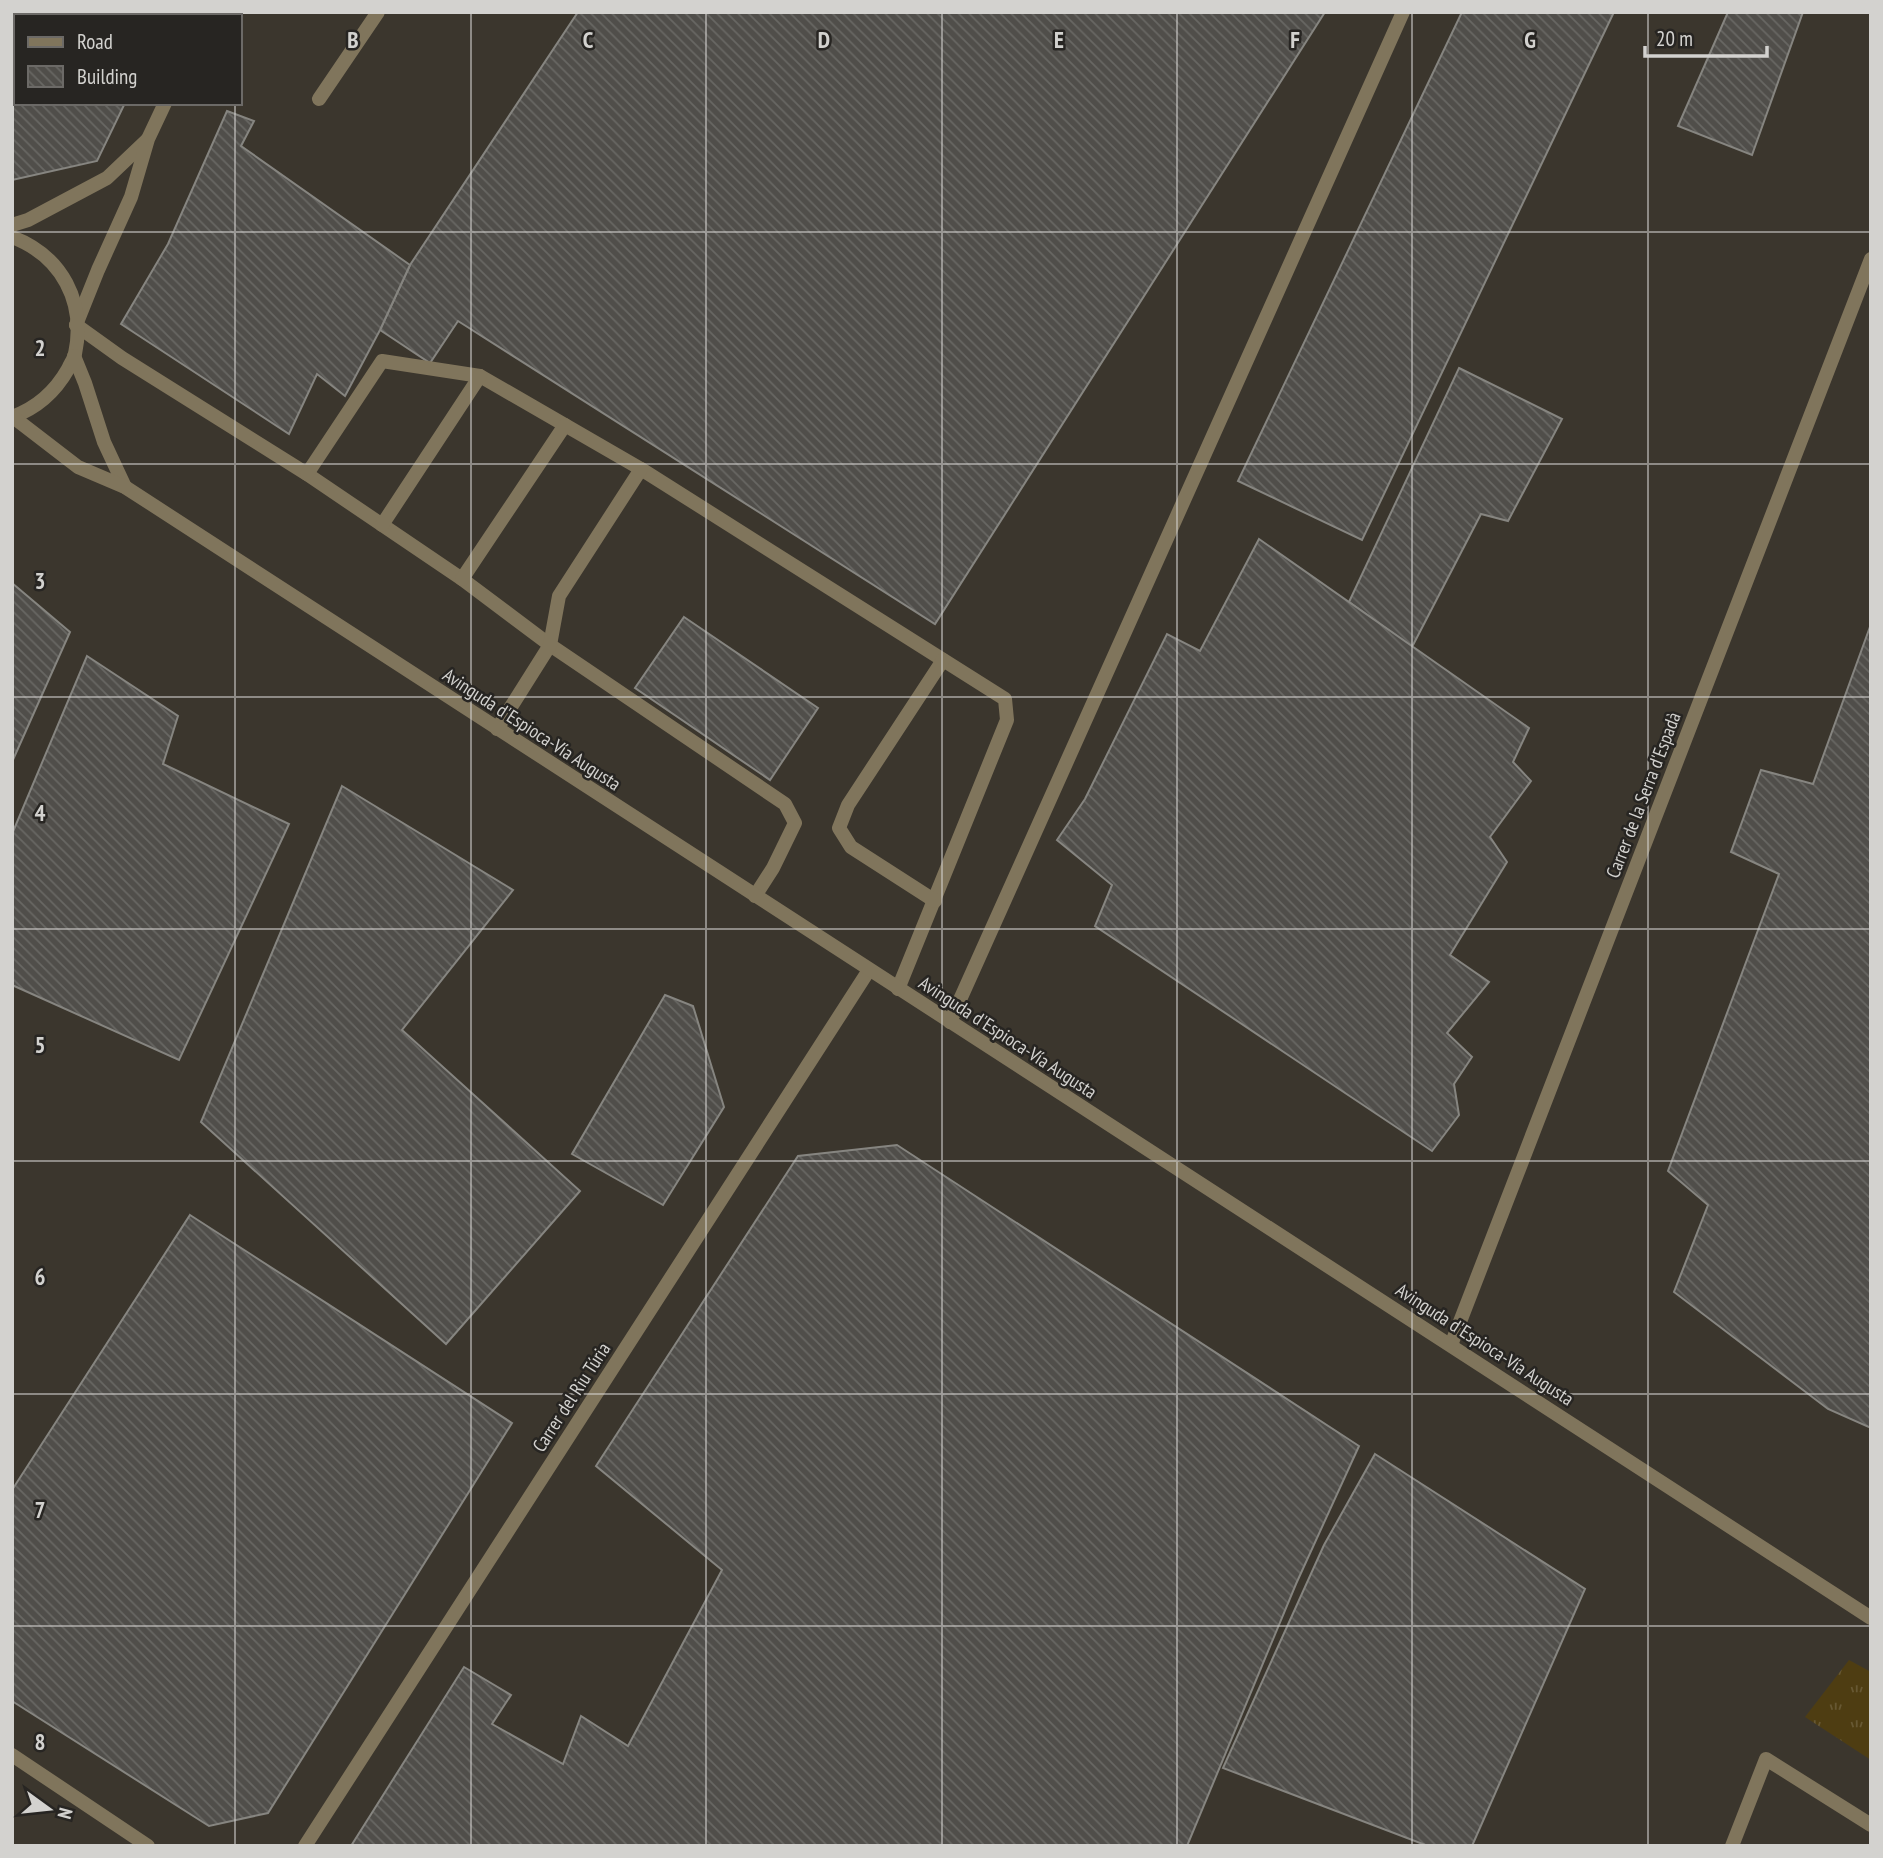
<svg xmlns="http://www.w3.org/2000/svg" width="1883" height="1858" viewBox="0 0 1883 1858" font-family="'PT Sans Narrow',sans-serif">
<defs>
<pattern id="grass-tufts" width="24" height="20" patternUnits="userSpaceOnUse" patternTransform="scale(1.75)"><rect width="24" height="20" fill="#4e3d12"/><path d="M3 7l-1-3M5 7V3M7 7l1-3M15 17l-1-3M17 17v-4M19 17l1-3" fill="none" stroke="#675833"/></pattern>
<pattern id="building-back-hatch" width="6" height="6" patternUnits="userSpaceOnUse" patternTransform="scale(1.75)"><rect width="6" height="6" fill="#504e4a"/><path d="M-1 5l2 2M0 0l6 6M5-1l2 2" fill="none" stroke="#686763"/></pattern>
</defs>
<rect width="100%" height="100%" fill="#302f2b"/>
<path fill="#3b362d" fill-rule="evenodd" d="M 12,12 L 1871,12 L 1871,1846 L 12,1846 ZM 16,16 L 240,16 L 240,103 L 16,103 Z"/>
<polygon fill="url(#grass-tufts)" points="1849,1660 1871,1672 1871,1760 1805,1717"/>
<g fill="url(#building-back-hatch)" stroke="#868580" stroke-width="2">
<polygon points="12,12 169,12 167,16 16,16 16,103 125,103 97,161 12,180"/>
<polygon points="578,12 1325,12 935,624 458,321 430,363 380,330 410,265"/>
<polygon points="1462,12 1614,12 1362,540 1238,481"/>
<polygon points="1728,12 1803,12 1752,155 1678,126"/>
<polygon points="227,111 254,121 241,146 410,265 380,330 345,396 317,374 289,434 121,324 168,244"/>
<polygon points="1459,368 1562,419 1508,521 1481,514 1412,647 1349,602"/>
<polygon points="1259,539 1529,728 1513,762 1531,781 1490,837 1507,862 1450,955 1489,982 1447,1033 1472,1057 1454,1084 1459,1115 1432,1151 1095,926 1112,885 1057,840 1085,799 1167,634 1200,651"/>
<polygon points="12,583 70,632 12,762"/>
<polygon points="684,617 818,708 770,780 635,688"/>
<polygon points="1871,624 1871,1428 1828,1409 1674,1292 1708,1205 1668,1171 1779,874 1731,852 1761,770 1813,784"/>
<polygon points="87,656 178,716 163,764 289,824 179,1060 12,985 12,834"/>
<polygon points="342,786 513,890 402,1030 580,1191 446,1344 201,1122"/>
<polygon points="665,995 693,1006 724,1107 663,1205 572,1154"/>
<polygon points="897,1145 1359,1446 1296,1584 1187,1846 351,1846 464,1667 511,1695 492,1724 563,1764 581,1716 628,1746 722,1570 596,1466 798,1156"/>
<polygon points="190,1215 512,1423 268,1813 209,1826 12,1701 12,1490"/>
<polygon points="1375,1454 1585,1589 1472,1846 1428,1846 1223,1768 1324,1545"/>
</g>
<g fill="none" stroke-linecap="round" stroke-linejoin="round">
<g stroke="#80755c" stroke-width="14">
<polyline points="319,99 378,12"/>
<polyline points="76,325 122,358 307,474 462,579 550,645 785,804 795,823 773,868 755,896"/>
<polyline points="641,469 1005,699 1007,720 898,989"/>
<polyline points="307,474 382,361 480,376 641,469 559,596 550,645 497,729"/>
<polyline points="382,525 480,376"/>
<polyline points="462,579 565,425"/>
<polyline points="935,901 851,847 839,828 848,805 943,660"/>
<polyline points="950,1022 1403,12"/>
<polyline points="1732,1846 1766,1759 1871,1825"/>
</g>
<g stroke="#80755c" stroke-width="14">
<polyline points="207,16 209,12"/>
<polyline points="12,225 28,220 107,178 147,140"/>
<polyline points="76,325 98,270 131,197 148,139 165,103"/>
<polyline points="1451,1345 1871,259"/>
<polyline points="12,1755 148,1846"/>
<polyline points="305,1846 869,970"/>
</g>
<g stroke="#80755c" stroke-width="14">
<path d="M 12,237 C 62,256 86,302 75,354 C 74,359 70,364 68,369 C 55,392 37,408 12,417"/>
<polyline points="74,356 85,383 104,442 125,487"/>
<polyline points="13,417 78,467 125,487 1871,1618"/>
</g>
</g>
<path fill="none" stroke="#d3d2cf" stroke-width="2" stroke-opacity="0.55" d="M 235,12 L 235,16M 471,12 L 471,1846M 706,12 L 706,1846M 942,12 L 942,1846M 1177,12 L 1177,1846M 1412,12 L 1412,1846M 1648,12 L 1648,1846M 235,103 L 235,1846M 12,232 L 1871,232M 12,464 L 1871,464M 12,697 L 1871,697M 12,929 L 1871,929M 12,1161 L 1871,1161M 12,1394 L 1871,1394M 12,1626 L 1871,1626"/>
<g text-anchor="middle" stroke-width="5" stroke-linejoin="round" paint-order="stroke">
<g font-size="19" fill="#d3d2cf" stroke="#272522">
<text transform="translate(532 729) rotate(33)" y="7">Avinguda d'Espioca-Vía Augusta</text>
<text transform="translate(1643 795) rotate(-69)" y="7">Carrer de la Serra d'Espadà</text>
<text transform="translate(1008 1037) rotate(33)" y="7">Avinguda d'Espioca-Vía Augusta</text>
<text transform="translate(1485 1344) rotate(33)" y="7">Avinguda d'Espioca-Vía Augusta</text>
<text transform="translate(571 1397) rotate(-57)" y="7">Carrer del Riu Túria</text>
</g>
</g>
<g font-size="23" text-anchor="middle" font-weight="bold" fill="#d3d2cf" stroke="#272522" stroke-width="5" stroke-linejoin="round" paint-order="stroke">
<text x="353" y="48">B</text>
<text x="588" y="48">C</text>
<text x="824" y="48">D</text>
<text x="1059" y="48">E</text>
<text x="1295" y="48">F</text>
<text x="1530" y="48">G</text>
<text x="40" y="356">2</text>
<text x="40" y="589">3</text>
<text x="40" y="821">4</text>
<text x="40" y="1053">5</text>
<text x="40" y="1285">6</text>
<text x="40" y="1518">7</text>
<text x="40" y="1750">8</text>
</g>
<rect width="1883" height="1858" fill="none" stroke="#d3d2cf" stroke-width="28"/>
<rect x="14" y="14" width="228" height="91" fill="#272522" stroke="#6c6a67" stroke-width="2"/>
<rect x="28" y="37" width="35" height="10" fill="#80755c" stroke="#6c6a67" stroke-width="2"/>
<text x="77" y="49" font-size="21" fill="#d3d2cf">Road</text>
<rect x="28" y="66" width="35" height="21" fill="url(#building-back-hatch)" stroke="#6c6a67" stroke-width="2"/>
<text x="77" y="84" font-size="21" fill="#d3d2cf">Building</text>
<g transform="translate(49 1809) rotate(105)" stroke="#272522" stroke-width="5" paint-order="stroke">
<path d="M0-5L12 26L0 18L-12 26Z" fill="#d3d2cf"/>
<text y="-10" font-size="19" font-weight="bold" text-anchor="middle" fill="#d3d2cf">N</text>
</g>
<path d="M1645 46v10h122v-10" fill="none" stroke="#d3d2cf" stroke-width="3.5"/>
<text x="1656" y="46" font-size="21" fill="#d3d2cf" stroke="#272522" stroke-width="5" paint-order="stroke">20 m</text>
</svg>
